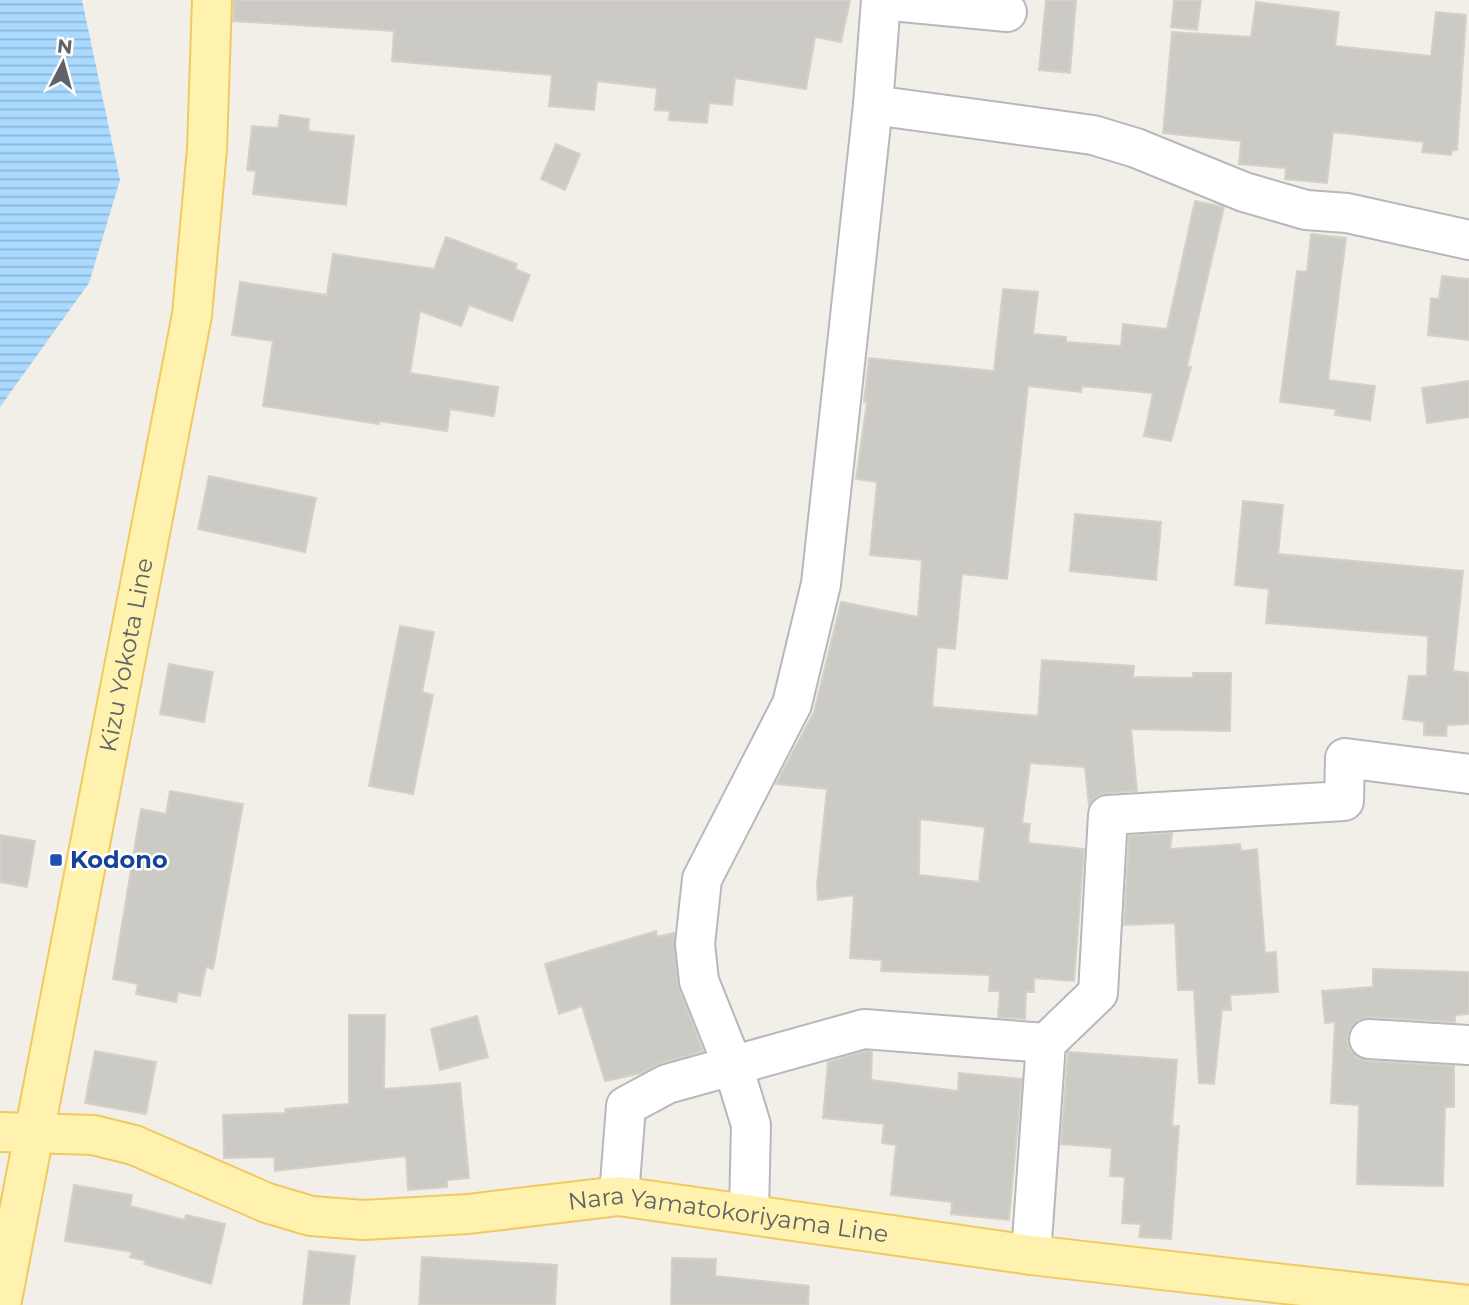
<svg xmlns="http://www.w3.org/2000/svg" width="1469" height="1305" viewBox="0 0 1469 1305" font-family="Montserrat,sans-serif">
<defs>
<pattern id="water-rules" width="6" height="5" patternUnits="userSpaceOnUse" patternTransform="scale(1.75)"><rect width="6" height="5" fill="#aadaff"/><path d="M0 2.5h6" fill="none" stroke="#8eb4d2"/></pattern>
</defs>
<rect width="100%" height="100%" fill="#f1efe8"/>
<polygon fill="url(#water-rules)" points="0,0 82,0 120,180 89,283 0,407"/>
<g fill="#cccac5" stroke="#d6d1c6" stroke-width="2" fill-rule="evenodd">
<polygon points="234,0 850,0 841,42 815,37 806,89 735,78 732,105 709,103 707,123 669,120 670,111 655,110 657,88 597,81 594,110 549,106 552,75 392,61 394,31 233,21"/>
<polygon points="1046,0 1076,0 1070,73 1039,70"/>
<polygon points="1174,0 1201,0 1197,30 1171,27"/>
<polygon points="1256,2 1339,12 1335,46 1431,56 1436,12 1466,15 1457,150 1452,150 1451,155 1422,152 1424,142 1333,132 1327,183 1285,179 1286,168 1239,164 1241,141 1163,133 1172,32 1251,37"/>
<polygon points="280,115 309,119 308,131 354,136 346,205 253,194 256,171 247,170 252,126 278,128"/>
<polygon points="556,144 580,154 565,190 541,179"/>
<path d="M 1195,201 L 1224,207 L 1187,366 L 1191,367 L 1171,441 L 1144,436 L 1153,393 L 1082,386 L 1081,392 L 1028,386 L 1007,579 L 962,574 L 955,649 L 937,647 L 932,707 L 1038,716 L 1042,660 L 1134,666 L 1133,677 L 1193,678 L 1193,673 L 1231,673 L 1230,731 L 1131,729 L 1137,791 L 1106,793 L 1096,797 L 1089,806 L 1085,767 L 1030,763 L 1022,823 L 1030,824 L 1028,843 L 1084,849 L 1074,981 L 1034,978 L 1034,992 L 1026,992 L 1025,1019 L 998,1017 L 1000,991 L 989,991 L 990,975 L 881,971 L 882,960 L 850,958 L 854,895 L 818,900 L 817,885 L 827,789 L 776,784 L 814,712 L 841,602 L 918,617 L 922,560 L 870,555 L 877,482 L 856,479 L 867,402 L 864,402 L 869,358 L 994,371 L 1003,289 L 1038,292 L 1033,334 L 1066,337 L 1066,342 L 1121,346 L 1123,324 L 1167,329 ZM 920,819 L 985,827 L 979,882 L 919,875 Z"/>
<polygon points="1311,234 1346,238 1328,380 1375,386 1370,420 1335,415 1336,409 1280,402 1297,271 1307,272"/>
<polygon points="446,237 517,264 515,269 530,275 512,321 469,305 461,326 420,311 410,373 498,387 494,416 450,409 447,431 379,421 379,424 263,406 273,341 232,335 240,282 327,295 333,254 434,269"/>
<polygon points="1442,276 1469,279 1469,340 1428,335 1431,298 1439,299"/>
<polygon points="1469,381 1469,417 1427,423 1422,388"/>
<polygon points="209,476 316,498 305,552 198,529"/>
<polygon points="1243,501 1283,505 1278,554 1463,571 1453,671 1469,673 1469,724 1447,725 1446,736 1424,735 1424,722 1403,719 1409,676 1427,676 1428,636 1266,623 1269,589 1235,585"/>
<polygon points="1075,514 1161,522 1156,580 1070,571"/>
<polygon points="400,626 434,632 422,692 433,695 413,794 369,786"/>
<polygon points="169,664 213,672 204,722 160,714"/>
<polygon points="170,791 243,804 213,969 206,967 200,996 178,992 176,1002 136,994 138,984 113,979 141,809 166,814"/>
<polygon points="1172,833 1170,849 1240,844 1241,851 1257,849 1265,953 1276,952 1278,992 1230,995 1231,1010 1222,1010 1214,1084 1199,1083 1194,990 1178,990 1175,923 1124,925 1129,836"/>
<polygon points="0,835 35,841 27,887 0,882"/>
<polygon points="656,931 657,937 674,933 679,989 703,1051 661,1063 642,1073 605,1081 582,1006 559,1014 545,964"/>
<polygon points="1373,969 1469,972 1469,1014 1455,1015 1455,1022 1370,1017 1359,1020 1350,1028 1347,1037 1350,1049 1358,1058 1367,1061 1454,1066 1454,1107 1445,1107 1443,1186 1357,1184 1359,1105 1331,1103 1335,1022 1325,1023 1322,991 1373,987"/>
<polygon points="349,1015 385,1015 384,1089 460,1083 469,1178 447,1180 447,1187 408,1190 406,1156 275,1171 274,1157 224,1158 223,1115 286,1113 285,1109 349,1104"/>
<polygon points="477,1016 488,1057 440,1070 431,1029"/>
<polygon points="95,1051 156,1062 146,1114 85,1103"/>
<polygon points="866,1051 872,1052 871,1080 958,1091 959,1073 1022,1079 1009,1220 951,1214 952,1202 891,1195 896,1145 882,1143 884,1124 823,1118 828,1062"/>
<polygon points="1068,1052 1177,1060 1172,1126 1179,1126 1171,1239 1139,1237 1141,1224 1122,1223 1125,1177 1110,1176 1112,1148 1061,1144"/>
<polygon points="74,1185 132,1195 130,1206 185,1220 186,1215 225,1224 211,1284 144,1264 146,1261 130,1257 132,1252 65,1241"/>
<polygon points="309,1251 355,1256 349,1305 303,1305"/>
<polygon points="422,1257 557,1265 555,1305 419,1305"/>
<polygon points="672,1258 716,1259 715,1276 809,1286 808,1305 671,1305"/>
</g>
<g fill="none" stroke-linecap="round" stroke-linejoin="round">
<defs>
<g id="minor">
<polyline points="881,0 1007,12"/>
<polyline points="873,105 1093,135 1136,148 1244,192 1306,210 1347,213 1469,240"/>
<polyline points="1369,1039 1469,1045"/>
<polyline points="619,1196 626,1106 667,1084 864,1029 1046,1043"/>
<polyline points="749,1213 751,1125 733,1066 699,981 695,944 702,879 792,704 821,584 873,105 881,0"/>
<polyline points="1031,1255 1046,1043 1098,993 1108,815 1344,801 1345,758 1469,774"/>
</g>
<g id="major">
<path id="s1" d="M 0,1132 L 93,1135 L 134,1145 L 267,1203 L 311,1216 L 364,1220 L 468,1214 L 619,1196 L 1031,1255 L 1469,1305"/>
<path id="s2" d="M 1,1305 L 192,315 L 207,149 L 212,0"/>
</g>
</defs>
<use href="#minor" stroke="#b5b8bc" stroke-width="42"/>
<use href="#major" stroke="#f2c960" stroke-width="42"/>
<use href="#minor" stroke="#fff" stroke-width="38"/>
<use href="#major" stroke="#fff2af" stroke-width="38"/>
</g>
<rect fill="#1a4fb4" stroke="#fff" stroke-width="2.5" x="49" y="853" width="14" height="14" rx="3.5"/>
<g text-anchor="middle" stroke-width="5" stroke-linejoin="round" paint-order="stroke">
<g font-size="24" fill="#5f6368" stroke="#fff">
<text dy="8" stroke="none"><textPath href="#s2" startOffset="662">Kizu Yokota Line</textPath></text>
<text dy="8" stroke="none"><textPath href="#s1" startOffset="746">Nara Yamatokoriyama Line</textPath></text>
</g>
<g font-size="24" font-weight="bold" fill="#164399" stroke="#fff" text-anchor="start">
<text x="70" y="868">Kodono</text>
</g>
</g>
<g transform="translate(63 63) rotate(6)" stroke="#ffffff" stroke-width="5" paint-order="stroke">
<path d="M0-5L12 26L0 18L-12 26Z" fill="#5f6368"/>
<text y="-10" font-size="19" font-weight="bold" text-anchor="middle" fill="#5f6368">N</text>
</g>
</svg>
